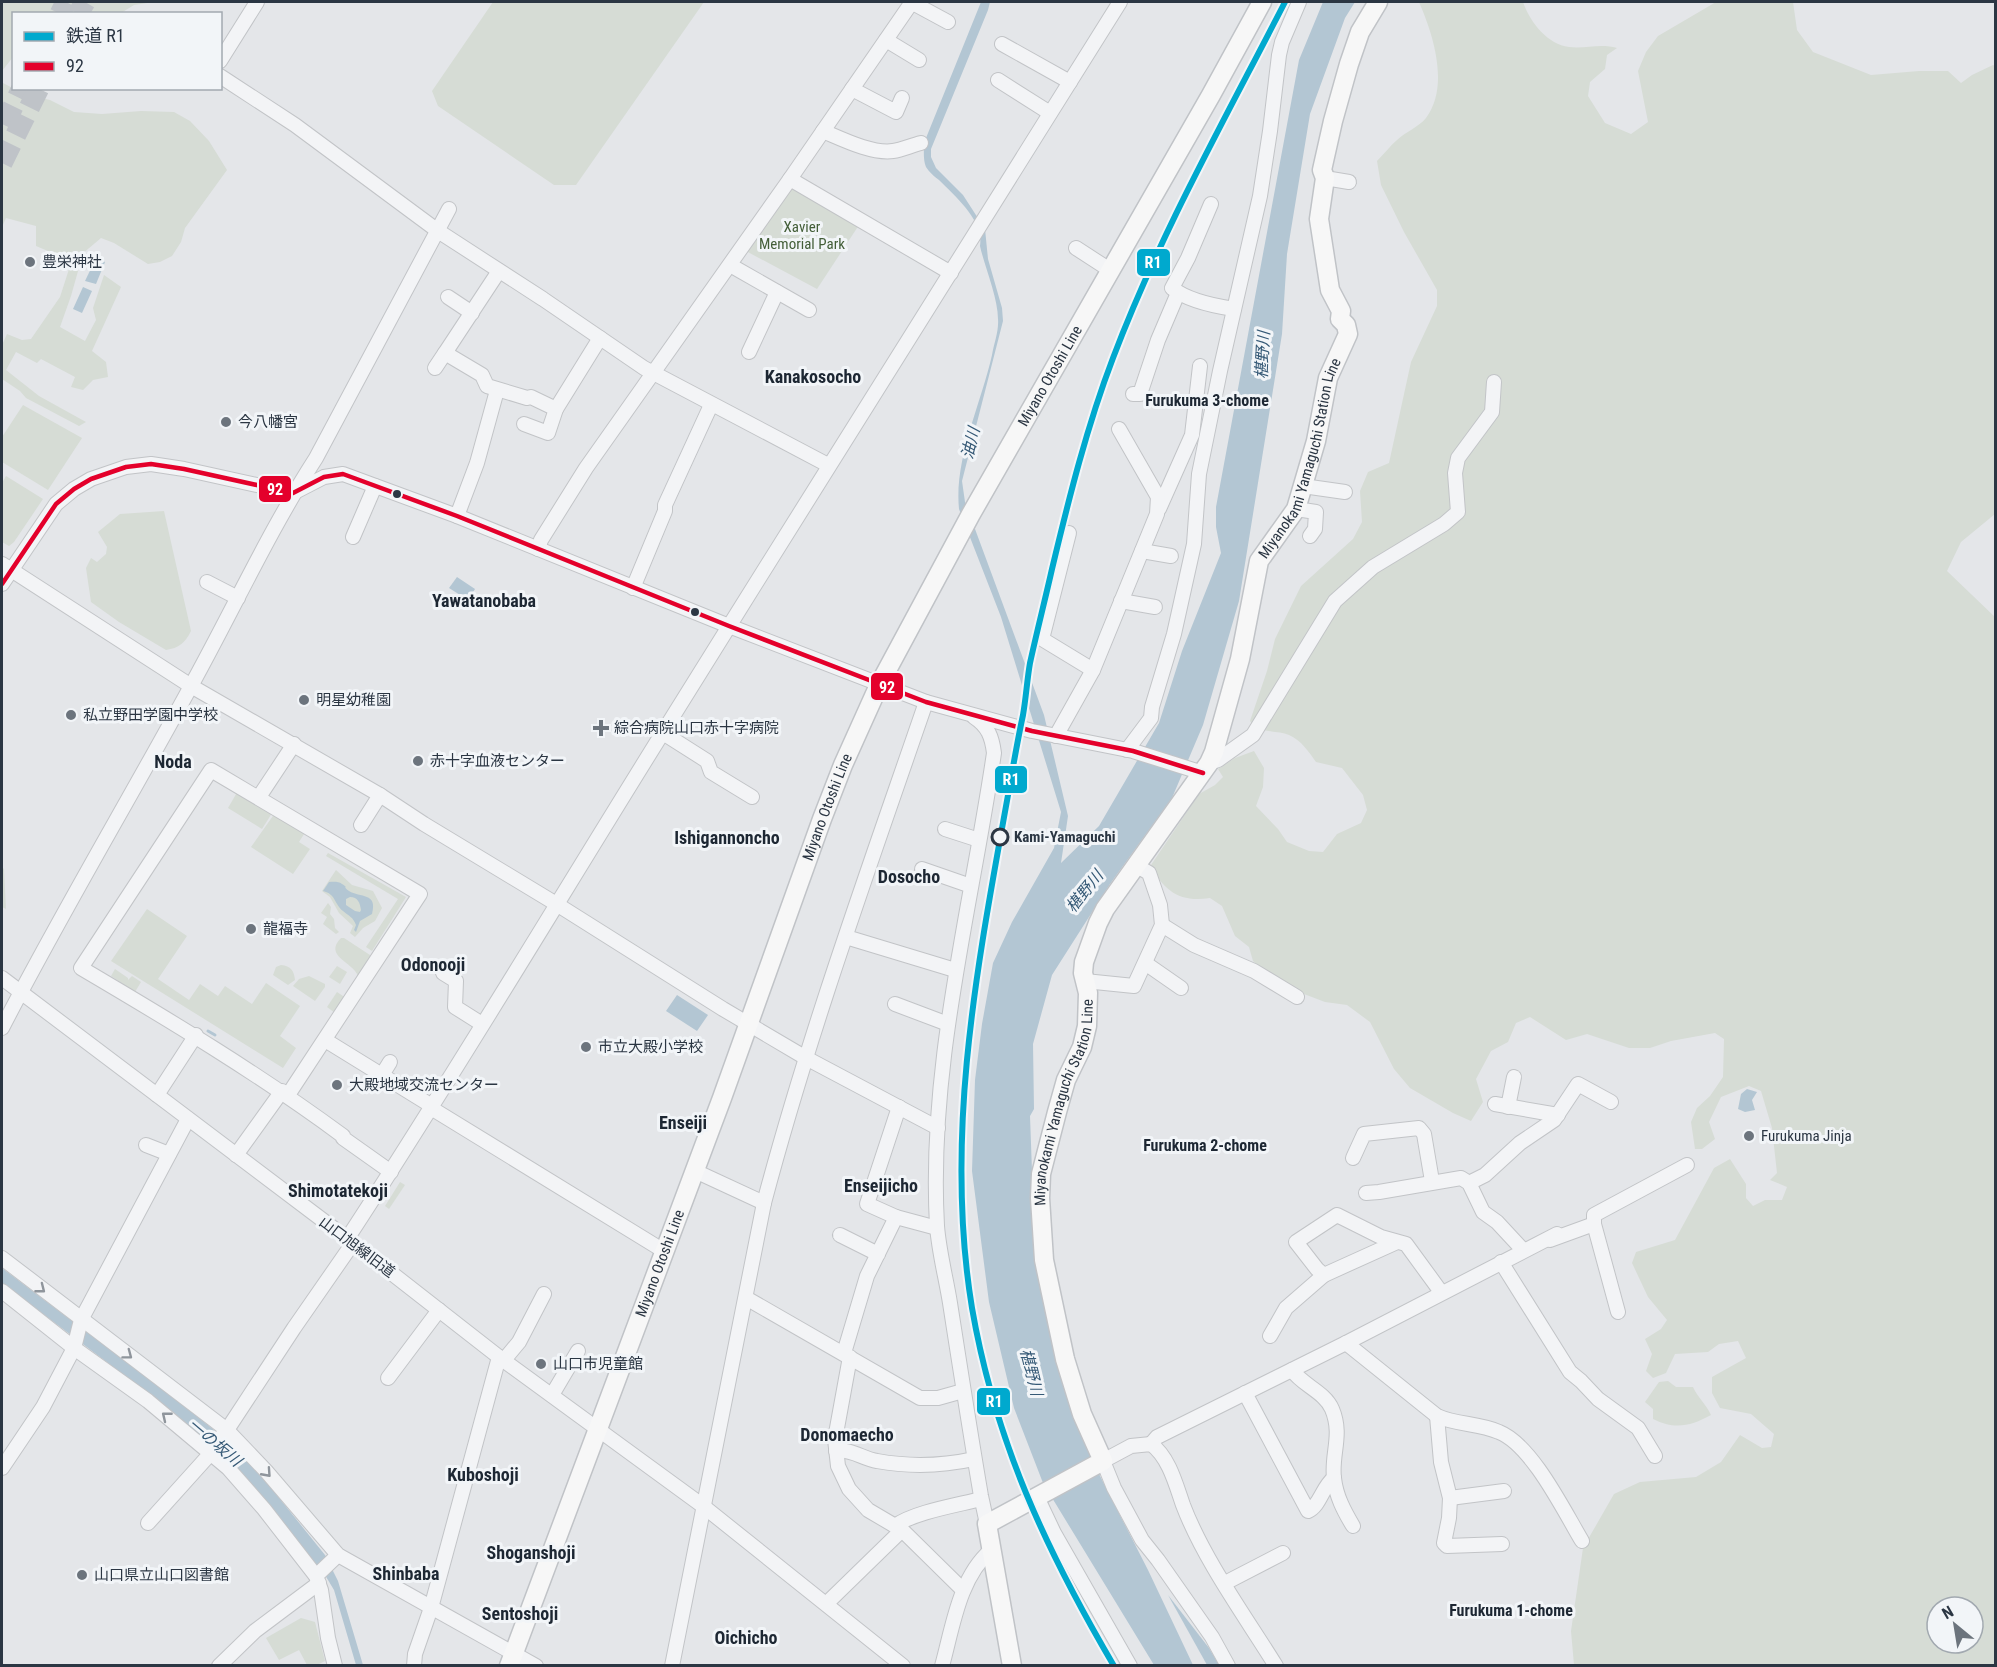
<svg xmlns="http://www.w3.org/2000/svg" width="1997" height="1667" viewBox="0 0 1997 1667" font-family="'Roboto Condensed','Noto Sans JP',sans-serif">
<rect width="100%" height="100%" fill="#e4e6e9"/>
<g fill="#d6dcd5" fill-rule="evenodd">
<polygon points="2,2 154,2 134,5 121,13 14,14 13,57 2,71"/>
<polygon points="493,2 704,2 576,185 554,185 438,106 432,91"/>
<path d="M 1419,2 L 1523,2 C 1530,22 1547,44 1569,47 C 1586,49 1600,43 1617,48 L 1607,55 L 1605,69 L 1590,82 L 1588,96 L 1605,123 L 1631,134 L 1648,122 L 1638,71 L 1646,52 L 1658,36 L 1716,2 L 1793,2 L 1797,30 L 1813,52 L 1871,75 L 1919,71 L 1948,71 L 1961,83 L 1972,75 L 1993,65 L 1995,66 L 1995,514 L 1961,542 L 1947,571 L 1996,618 L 1995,1665 L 1574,1665 L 1571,1631 L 1583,1548 L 1614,1494 L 1640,1482 L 1696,1477 L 1721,1462 L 1740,1435 L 1762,1448 L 1771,1447 L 1774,1434 L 1751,1414 L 1720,1408 L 1712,1393 L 1712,1377 L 1746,1358 L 1738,1341 L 1719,1344 L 1708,1352 L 1675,1354 L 1666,1373 L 1653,1378 L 1646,1371 L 1652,1354 L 1645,1339 L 1661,1329 L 1667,1320 L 1648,1297 L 1632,1263 L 1636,1252 L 1675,1240 L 1714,1168 L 1730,1159 L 1746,1184 L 1746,1198 L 1753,1206 L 1765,1200 L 1782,1200 L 1787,1187 L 1770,1180 L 1777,1173 L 1772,1128 L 1761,1091 L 1749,1086 L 1721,1097 L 1709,1122 L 1715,1139 L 1702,1149 L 1695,1149 L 1691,1122 L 1697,1108 L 1710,1096 L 1723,1077 L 1724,1039 L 1715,1033 L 1671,1041 L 1650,1048 L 1629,1048 L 1587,1034 L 1566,1040 L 1530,1017 L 1516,1023 L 1508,1042 L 1491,1051 L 1476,1079 L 1483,1102 L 1471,1121 L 1453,1113 L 1410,1088 L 1394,1069 L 1370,1022 L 1347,1005 L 1325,1002 L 1304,994 L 1270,977 L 1253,961 L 1249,947 L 1235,936 L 1222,906 L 1210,898 C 1181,903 1163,891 1151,865 L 1199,794 L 1215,785 L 1223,777 L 1218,769 L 1235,758 L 1254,751 L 1264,768 L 1263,787 L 1256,806 L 1278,829 L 1287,842 L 1309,851 L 1323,852 L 1337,834 L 1361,823 L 1367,810 L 1363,795 L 1342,768 L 1316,762 C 1309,752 1301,740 1289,735 C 1277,730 1258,734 1250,721 L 1267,671 L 1275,639 L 1301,586 L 1353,539 L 1362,522 L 1360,491 L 1368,472 L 1389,463 L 1411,362 L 1437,306 L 1437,290 L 1404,232 L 1381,185 L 1377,161 C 1384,154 1390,146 1397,140 C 1405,132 1419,127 1426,118 C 1450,86 1433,34 1419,2 ZM 1937,1607 L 1973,1607 L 1973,1643 L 1937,1643 Z"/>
<polygon points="2,76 3,83 24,94 50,100 74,112 102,114 141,111 174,112 190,121 209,141 227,170 185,228 181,242 172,256 160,262 148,264 114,243 101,238 69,265 55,254 36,246 36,226 6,218 2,227"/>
<polygon points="791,183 859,225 817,289 744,250"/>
<polygon points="82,257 71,296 60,327 85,341 96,320 93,308 104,275 121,287 92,351 106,362 108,377 93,380 83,390 71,387 75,377 41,359 37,363 16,352 6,370 39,396 86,422 79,426 26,398 20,391 2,379 2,345 7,334 22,340 31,339 60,297 70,266"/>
<polygon points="23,405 82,438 48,490 2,462 2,437"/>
<polygon points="6,476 43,499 14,542 9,546 2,542 2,483"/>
<path d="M 164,511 L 191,631 C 185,643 179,648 166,650 L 119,622 L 91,602 L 86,568 L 91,558 L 97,562 L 106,554 L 107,547 L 98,532 L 120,514 Z"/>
<polygon points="239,789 274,810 262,829 228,808"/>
<polygon points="275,813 306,831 299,842 310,849 293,874 251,847"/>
<polygon points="328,853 406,897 372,951 366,947 398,899 326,856"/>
<polygon points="2,867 4,869 6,909 2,907"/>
<polygon points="336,870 352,885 373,891 382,908 375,921 363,928 355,937 350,933 353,926 339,913 330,897 322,891"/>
<polygon points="328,903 331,907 330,914 334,919 335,928 339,932 336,934 323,924 327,917 321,913"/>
<polygon points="147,909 187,936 158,979 189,1000 200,984 218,996 225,986 252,1004 266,983 300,1006 280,1036 296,1048 283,1068 111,961"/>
<path d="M 341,938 L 344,938 L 373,957 L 358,976 C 353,962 323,956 341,938 Z"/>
<path d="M 281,965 C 291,966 294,971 295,980 L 288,985 L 273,975 L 276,967 Z"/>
<polygon points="337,966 347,972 340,984 329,977"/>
<polygon points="115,969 128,978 128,980 132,976 141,982 135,992 111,976"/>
<polygon points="309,976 325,984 325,987 315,1001 293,986 299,979"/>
<polygon points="337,992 346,998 335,1013 327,1007"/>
<polygon points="400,1182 405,1185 389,1209 385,1206"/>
<path d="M 1668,1381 L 1676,1387 L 1693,1387 C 1698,1398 1706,1404 1711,1415 C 1691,1426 1675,1430 1653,1419 L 1653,1409 L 1645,1402 L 1659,1382 Z"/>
<polygon points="301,1618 315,1622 325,1661 317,1665 307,1665 299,1650 279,1660 266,1638"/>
</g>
<g fill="#b3c6d3" fill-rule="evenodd">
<path d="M 981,2 L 990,2 L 988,10 L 931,149 L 931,157 L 936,168 L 963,195 L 985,229 L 988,259 L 1002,308 L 1003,321 L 962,481 L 965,502 L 1044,715 L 1068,816 L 1061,863 L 1099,826 L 1159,723 L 1182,651 L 1221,553 L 1216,527 L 1216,507 L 1299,60 L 1323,2 L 1355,2 L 1345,18 L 1310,114 L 1287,254 L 1282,334 L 1239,601 L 1203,725 L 1172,798 L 1110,884 L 1052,975 L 1033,1044 L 1034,1109 L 1030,1116 L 1035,1254 L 1067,1391 L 1100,1476 L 1148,1570 L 1193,1665 L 1154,1665 L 1043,1483 L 1014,1408 L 989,1302 L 972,1171 L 975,1080 L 982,1024 L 993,963 L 1012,922 L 1054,848 L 1061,812 L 1001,617 L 959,509 C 954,459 981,404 992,355 C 994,343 999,331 998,319 C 998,298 985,268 980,246 C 984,221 956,197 939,180 C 935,177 929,172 926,167 C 923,160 924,151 924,143 Z"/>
<polygon points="96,258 105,262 96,284 85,281"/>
<polygon points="83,287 92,291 82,313 73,309"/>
<polygon points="457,577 475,589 468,600 449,588"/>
<path d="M 329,882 C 333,882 338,881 342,884 C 350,889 341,885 349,891 C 360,898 378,892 372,914 L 360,921 L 356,932 L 354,930 L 356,925 C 353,917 349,916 343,911 C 334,904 336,894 323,891 ZM 350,897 C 358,897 360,903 361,910 L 360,912 L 355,911 L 346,905 L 346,899 Z"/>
<polygon points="677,995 708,1015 697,1031 666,1011"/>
<polygon points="1747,1089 1757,1092 1752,1100 1755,1110 1745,1112 1738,1109 1741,1094"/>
<polygon points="2,1268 178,1401 214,1430 259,1473 325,1555 338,1581 363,1665 356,1665 334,1590 325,1575 255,1488 216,1448 153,1397 2,1283"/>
<polygon points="1168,1595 1209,1648 1219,1665 1207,1665"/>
</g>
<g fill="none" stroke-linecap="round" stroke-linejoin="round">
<polyline stroke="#b3c6d3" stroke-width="3" points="208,1031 215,1035"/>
<g stroke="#bfc3c8" stroke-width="21" stroke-dasharray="21 10" stroke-linecap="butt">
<polyline points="60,14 66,2"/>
<polyline points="78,14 85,2"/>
<polyline points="4,125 22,88"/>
<polyline points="2,163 39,88"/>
</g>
<defs>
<g id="minor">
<polyline points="911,2 948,22"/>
<polyline points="886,40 919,60"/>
<polyline points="1002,44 1070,82"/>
<polyline points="220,61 257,2"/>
<polyline points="220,76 295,125 438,231 543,299 644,368 828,465"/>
<polyline points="998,80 1050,113"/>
<polyline points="852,89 896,112 902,98"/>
<path d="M 823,131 C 842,139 872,154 893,151 C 902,150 912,145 921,143"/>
<polyline points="1325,178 1349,182"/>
<polyline points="790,179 951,273"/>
<path d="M 1211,204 L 1188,258 L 1172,288 C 1188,301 1214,306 1234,309"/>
<polyline points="1076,248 1110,270"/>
<polyline points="730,265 809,310"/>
<polyline points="499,271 445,353 482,375 487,386 527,398 531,397 556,409"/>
<polyline points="448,297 472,313"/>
<polyline points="749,352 777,292"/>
<polyline points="435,368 445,353"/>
<polyline points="1133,394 1140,394 1158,340 1178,293"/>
<polyline points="524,424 548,433 556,409 600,338"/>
<polyline points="1303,486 1345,492"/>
<polyline points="1159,509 1192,435 1200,366"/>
<polyline points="1296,509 1316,512 1315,529 1310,536"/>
<polyline points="457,516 477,463 496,394 499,390"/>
<polyline points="1069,533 1042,639 1093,670"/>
<polyline points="353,537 375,486"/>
<polyline points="538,549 541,540 586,468 790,179 912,2"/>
<polyline points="1142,551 1171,556"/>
<polyline points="2,564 191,686 380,795 424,824 558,905 723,1009 806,1058 938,1128"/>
<polyline points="207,582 238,598"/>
<polyline points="2,584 56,504 74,489 91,479 126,467 151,464 184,469 293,493 324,477 343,474 457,516 729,626 926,702 1032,731 1133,751 1203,773"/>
<polyline points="633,588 665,511 665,505 711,405"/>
<polyline points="1121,601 1155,607"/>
<path d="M 974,717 C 988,726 992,737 994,753 C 971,910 928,1066 937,1226 C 939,1252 946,1278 950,1303 C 960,1367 970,1432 981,1496 L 987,1524"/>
<polyline points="663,733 707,761 711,772 752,797"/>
<polyline points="1056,736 1093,670 1157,514 1158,497 1119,429"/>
<polyline points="1127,750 1151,718 1152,707 1174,634 1194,544 1199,474 1220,371 1260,196 1270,131 1279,55 1282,42 1299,2"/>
<polyline points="1209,763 1218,760 1253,735 1335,601 1373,567 1444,524 1458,512 1455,473 1458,458 1492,412 1494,382"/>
<polyline points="259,797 294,744"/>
<polyline points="361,825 380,795"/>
<polyline points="945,829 979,840"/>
<polyline points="922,869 971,886"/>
<polyline points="1162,925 1194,945 1254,971 1297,997"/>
<polyline points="846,937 955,970"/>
<polyline points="1145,963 1181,988"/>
<polyline points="443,973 456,981 455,1007 482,1024"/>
<polyline points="2,978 353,1243 499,1357 703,1506 903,1666"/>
<polyline points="1085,981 1134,986 1162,925 1160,905 1149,873 1137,866"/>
<polyline points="895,1004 948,1024"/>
<path d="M 2,1028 C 62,912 129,800 191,686 C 233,610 269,531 316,458 L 449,209"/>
<polyline points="325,1040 432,1106"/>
<polyline points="382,1075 390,1062"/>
<polyline points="157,1095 196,1035"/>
<path d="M 288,1095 L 420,894 L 211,770 L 81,968 C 171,1021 259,1074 343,1136 L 343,1138 L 391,1172"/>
<polyline points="1495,1104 1558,1115"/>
<polyline points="1508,1107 1514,1077"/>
<polyline points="431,1108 664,1251"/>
<polyline points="146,1145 169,1154"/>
<polyline points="236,1155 282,1091"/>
<polyline points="1353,1158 1364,1134 1419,1128 1424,1134 1432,1181"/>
<polyline points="695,1171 764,1203"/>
<polyline points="1469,1183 1485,1175 1520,1143 1554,1120 1578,1084 1611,1102"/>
<polyline points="1366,1193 1379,1192 1461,1178 1469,1183 1483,1212 1497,1222 1523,1250"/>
<polyline points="896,1217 867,1204 899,1107"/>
<polyline points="1594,1224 1618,1312"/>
<polyline points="840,1235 878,1254"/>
<path d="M 347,1239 C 457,1071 559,899 665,729 C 816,486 969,244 1120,2"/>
<polyline points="1550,1240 1594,1224 1594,1215 1687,1165"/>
<polyline points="1397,1242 1324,1275 1317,1269 1296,1242 1337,1215 1381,1237 1406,1244 1441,1292"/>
<polyline points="2,1258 227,1430 266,1471 338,1555 536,1666"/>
<polyline points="1501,1262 1570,1372 1581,1381 1598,1399 1638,1428 1655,1456"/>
<polyline points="2,1291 74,1348 148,1401 228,1468 264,1509 316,1576 321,1590 328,1638 335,1666"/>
<polyline points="746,1298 920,1398 938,1398 963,1391"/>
<polyline points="1270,1336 1286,1308 1324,1275"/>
<path d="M 1346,1343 L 1437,1416 C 1457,1425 1479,1423 1499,1432 C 1532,1445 1564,1511 1582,1541"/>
<polyline points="844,1353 867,1276 896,1217 937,1228"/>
<polyline points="850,1357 835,1439 838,1466 849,1489 868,1510 902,1530 963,1590"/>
<polyline points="504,1360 519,1342 544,1294"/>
<path d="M 1292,1370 C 1302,1385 1325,1392 1332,1409 C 1343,1435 1331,1454 1334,1478 C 1336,1496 1344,1511 1353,1526"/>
<polyline points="388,1378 439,1310"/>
<path d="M 1245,1393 L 1308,1511 C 1320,1506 1322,1487 1334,1478"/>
<polyline points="552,1395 578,1351"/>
<polyline points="1437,1416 1441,1462 1450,1498 1449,1518 1444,1543 1447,1546 1502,1544"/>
<polyline points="1151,1444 1157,1437 1346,1343 1557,1234"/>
<polyline points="209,1451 227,1430 294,1328 353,1243"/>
<path d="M 836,1451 C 850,1448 863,1459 877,1461 C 910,1467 942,1466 974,1459"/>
<polyline points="2,1468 43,1407 74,1348 81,1320 188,1119"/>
<polyline points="1037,1497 1054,1533 1130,1666"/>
<polyline points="1450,1498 1504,1491"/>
<polyline points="148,1523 211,1453"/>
<path d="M 895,1526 C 914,1512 958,1505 981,1499"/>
<polyline points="316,1576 338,1555"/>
<polyline points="1225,1583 1283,1553"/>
<polyline points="827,1603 902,1530"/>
<polyline points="219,1666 255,1631 319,1583"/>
<polyline points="414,1666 415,1654 431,1608 499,1357"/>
<path d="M 672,1666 L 764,1203 C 809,1033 869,868 926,702"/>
<path d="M 942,1666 C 953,1626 959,1578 991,1550"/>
<path d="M 1228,1666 L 1212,1637 L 1158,1560 L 1142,1540 L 1114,1488 L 1103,1461 L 1131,1446 L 1151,1444 C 1169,1457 1176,1485 1183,1505 C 1204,1560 1245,1616 1276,1666"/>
</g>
<g id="major">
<path id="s1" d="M 509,1666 L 722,1098 L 822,819 L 843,765 L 879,685 L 971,514 L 1211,95 L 1262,2"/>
<path id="s2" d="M 1012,1666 L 987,1524 L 1103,1461 L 1082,1414 L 1065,1359 L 1044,1260 L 1040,1198 L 1041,1174 L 1057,1112 L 1066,1080 L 1082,1047 L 1087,1026 L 1088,993 L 1083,973 L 1084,962 L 1098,923 L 1105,909 L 1209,763 L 1214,752 L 1240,659 L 1259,561 L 1296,509 L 1316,441 L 1328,378 L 1348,334 L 1346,325 L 1340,319 L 1341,311 L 1330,290 L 1319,219 L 1325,178 L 1322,170 L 1333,121 L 1349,64 L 1360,32 L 1378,2"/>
</g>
</defs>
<use href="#minor" stroke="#c2c4c7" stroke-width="16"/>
<use href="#major" stroke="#c0c3c7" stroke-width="21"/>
<use href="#minor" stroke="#f3f4f6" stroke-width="14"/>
<use href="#major" stroke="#f7f7f7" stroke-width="18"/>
<defs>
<polyline id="bus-1" points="2,584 56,504 74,489 91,479 126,467 151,464 184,469 293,493 324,477 343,474 457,516 729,626 926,702 1032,731 1133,751 1203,773"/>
</defs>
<use href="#bus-1" stroke="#f2f5f8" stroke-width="9"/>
<use href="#bus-1" stroke="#e4002b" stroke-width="4.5"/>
<defs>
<path id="rail-1" d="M 1114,1666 C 1046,1550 995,1441 972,1308 C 943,1132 979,957 1010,784 C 1014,761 1018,738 1023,715 C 1026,698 1027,680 1030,663 C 1037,631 1045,600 1052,569 C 1069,498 1087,426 1113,358 C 1160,234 1225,119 1285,2"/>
</defs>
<use href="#rail-1" stroke="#f2f5f8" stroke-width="10"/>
<use href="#rail-1" stroke="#00a9ce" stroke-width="6"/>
</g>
<defs><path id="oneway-chevron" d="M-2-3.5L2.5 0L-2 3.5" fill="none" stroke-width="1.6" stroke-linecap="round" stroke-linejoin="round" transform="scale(1.5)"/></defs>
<g stroke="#8f959c">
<use href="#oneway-chevron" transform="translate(41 1289) rotate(38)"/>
<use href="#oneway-chevron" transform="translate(128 1355) rotate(37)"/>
<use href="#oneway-chevron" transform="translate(166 1416) rotate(-141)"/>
<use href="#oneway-chevron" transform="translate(267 1473) rotate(48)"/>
</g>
<g fill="#6c747d" stroke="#f2f5f8" stroke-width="2">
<circle cx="30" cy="262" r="6"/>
<circle cx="226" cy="422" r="6"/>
<circle cx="304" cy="700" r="6"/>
<circle cx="71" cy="715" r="6"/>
<path d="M598 719h6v6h6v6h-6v6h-6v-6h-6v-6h6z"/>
<circle cx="418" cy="761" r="6"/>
<circle cx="251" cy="929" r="6"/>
<circle cx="586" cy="1047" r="6"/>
<circle cx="337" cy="1085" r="6"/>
<circle cx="1749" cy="1136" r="6"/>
<circle cx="541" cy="1364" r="6"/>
<circle cx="82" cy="1575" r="6"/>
</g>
<g fill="#2b3643" stroke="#f2f5f8" stroke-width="2">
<circle cx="397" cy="494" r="5"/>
<circle cx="695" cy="612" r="5"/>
</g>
<circle fill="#f2f5f8" stroke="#2b3643" stroke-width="3" cx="1000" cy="837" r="8"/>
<g text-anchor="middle" stroke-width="6" stroke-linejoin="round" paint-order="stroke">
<g font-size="15" fill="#435e38" stroke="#f2f5f8">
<text x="802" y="232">Xavier<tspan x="802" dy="17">Memorial Park</tspan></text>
</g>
<g font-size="15" fill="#2b3643" stroke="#f2f5f8" text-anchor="start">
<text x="42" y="267">豊栄神社</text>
<text x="238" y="427">今八幡宮</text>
<text x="316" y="705">明星幼稚園</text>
<text x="83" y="720">私立野田学園中学校</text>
<text x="614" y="733">綜合病院山口赤十字病院</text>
<text x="430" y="766">赤十字血液センター</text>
<text x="263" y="934">龍福寺</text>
<text x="598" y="1052">市立大殿小学校</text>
<text x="349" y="1090">大殿地域交流センター</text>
<text x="1761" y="1141">Furukuma Jinja</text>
<text x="553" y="1369">山口市児童館</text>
<text x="94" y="1580">山口県立山口図書館</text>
</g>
<g font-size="15" fill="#2b3643" stroke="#f2f5f8">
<text dy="5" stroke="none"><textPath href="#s1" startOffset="1402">Miyano Otoshi Line</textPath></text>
<text dy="5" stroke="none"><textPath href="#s2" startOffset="1350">Miyanokami Yamaguchi Station Line</textPath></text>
<text dy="5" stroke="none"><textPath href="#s1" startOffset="916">Miyano Otoshi Line</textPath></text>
<text dy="5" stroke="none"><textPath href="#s2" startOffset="648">Miyanokami Yamaguchi Station Line</textPath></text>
<text transform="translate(357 1247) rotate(37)" y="5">山口旭線旧道</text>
<text dy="5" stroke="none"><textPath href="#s1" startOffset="430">Miyano Otoshi Line</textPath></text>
</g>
<g font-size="15" font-weight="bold" fill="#2b3643" stroke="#f2f5f8" text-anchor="start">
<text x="1014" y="842">Kami-Yamaguchi</text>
</g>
<g font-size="16" font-style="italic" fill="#355976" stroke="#f2f5f8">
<text transform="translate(1262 355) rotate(-87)" y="6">椹野川</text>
<text transform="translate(970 443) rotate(-76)" y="6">油川</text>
<text transform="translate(1084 891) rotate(-51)" y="6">椹野川</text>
<text transform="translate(1032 1372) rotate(76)" y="6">椹野川</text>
<text transform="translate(215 1442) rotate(40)" y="6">一の坂川</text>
</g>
<g font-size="16" font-weight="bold" fill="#1d2733" stroke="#f2f5f8">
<text x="1207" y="406">Furukuma 3-chome</text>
<text x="1205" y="1151">Furukuma 2-chome</text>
<text x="1511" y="1616">Furukuma 1-chome</text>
</g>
<g font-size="18" font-weight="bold" fill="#1d2733" stroke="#f2f5f8">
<text x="813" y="383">Kanakosocho</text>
<text x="484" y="607">Yawatanobaba</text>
<text x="173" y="768">Noda</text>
<text x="727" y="844">Ishigannoncho</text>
<text x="909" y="883">Dosocho</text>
<text x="433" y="971">Odonooji</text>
<text x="683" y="1129">Enseiji</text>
<text x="881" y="1192">Enseijicho</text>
<text x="338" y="1197">Shimotatekoji</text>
<text x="847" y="1441">Donomaecho</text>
<text x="483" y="1481">Kuboshoji</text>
<text x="531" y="1559">Shoganshoji</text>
<text x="406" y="1580">Shinbaba</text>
<text x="520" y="1620">Sentoshoji</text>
<text x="746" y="1644">Oichicho</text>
</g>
</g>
<g stroke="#f2f5f8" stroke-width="2">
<rect x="1136" y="248" width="35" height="29" rx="6" fill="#00a9ce"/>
<rect x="258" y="475" width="34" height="28" rx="6" fill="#e4002b"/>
<rect x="870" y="672" width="34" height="29" rx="6" fill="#e4002b"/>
<rect x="994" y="765" width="34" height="29" rx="6" fill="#00a9ce"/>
<rect x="976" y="1387" width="35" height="29" rx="6" fill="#00a9ce"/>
</g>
<g font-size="16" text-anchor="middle" font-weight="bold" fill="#fff">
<text x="1153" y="268">R1</text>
<text x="275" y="495">92</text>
<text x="887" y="693">92</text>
<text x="1011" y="785">R1</text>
<text x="994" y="1407">R1</text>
</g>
<rect width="1997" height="1667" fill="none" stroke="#2b3643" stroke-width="6"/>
<rect x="12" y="12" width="210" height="78" fill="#f2f5f8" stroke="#a2a9b0" stroke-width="1.5"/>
<rect x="24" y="32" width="30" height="9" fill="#00a9ce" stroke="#a2a9b0" stroke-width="1.5"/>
<text x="66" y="42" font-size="18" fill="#2b3643">鉄道 R1</text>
<rect x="24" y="62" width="30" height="9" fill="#e4002b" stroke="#a2a9b0" stroke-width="1.5"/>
<text x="66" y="72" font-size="18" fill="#2b3643">92</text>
<g transform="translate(1955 1625) rotate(330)"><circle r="28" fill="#f2f5f8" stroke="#a2a9b0" stroke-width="1.5"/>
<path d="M0-4.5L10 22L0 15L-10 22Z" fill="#6c747d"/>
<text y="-9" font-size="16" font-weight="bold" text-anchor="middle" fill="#2b3643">N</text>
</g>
</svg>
